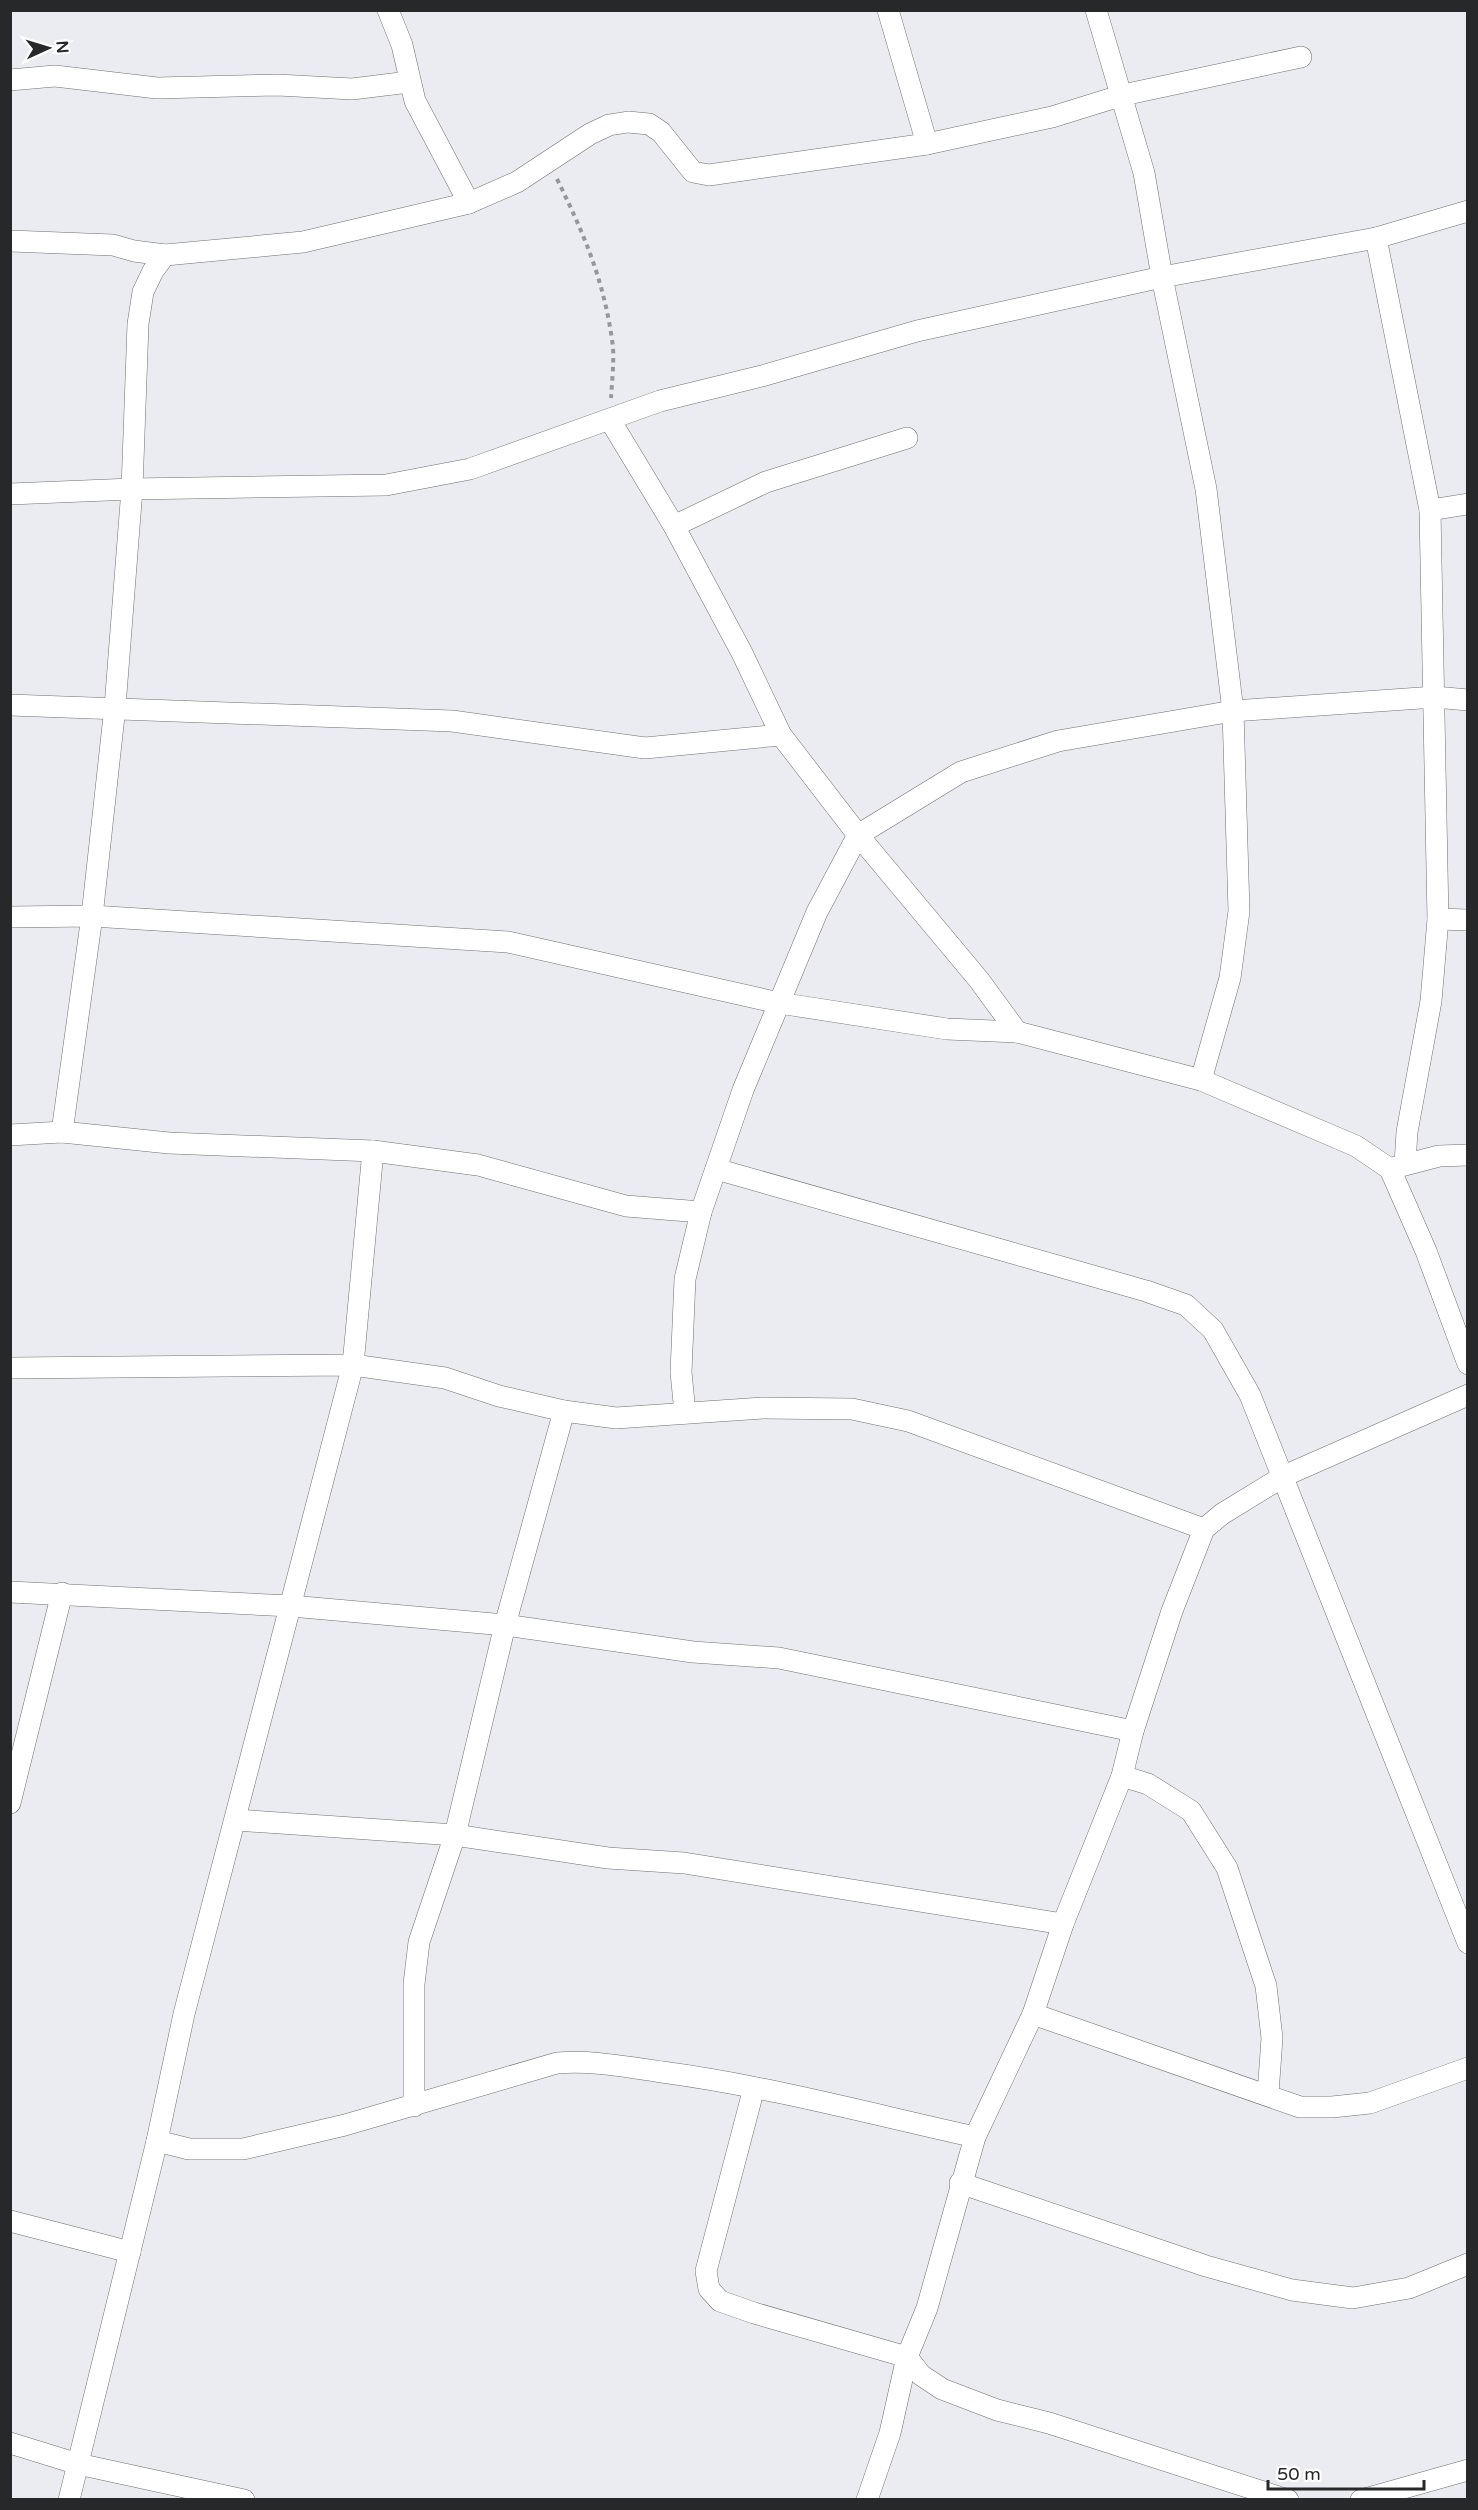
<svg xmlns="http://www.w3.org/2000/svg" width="1478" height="2510" viewBox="0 0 1478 2510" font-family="'Varela Round',sans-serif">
<rect width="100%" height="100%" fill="#ebecf1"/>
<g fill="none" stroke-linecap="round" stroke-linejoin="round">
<defs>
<g id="minor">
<polyline points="388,10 402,45 415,101 469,203"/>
<polyline points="888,10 927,144"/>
<polyline points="1096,10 1144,173 1162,277 1206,489 1233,711 1239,911 1230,978 1201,1080"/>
<polyline points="10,80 55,76 157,88 278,85 352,89 409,82"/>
<polyline points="1376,238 1430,510 1438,919 1431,1001 1407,1132 1405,1164"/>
<polyline points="10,241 113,245 134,251 165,255 303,242 469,203 517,182 590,134 609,125 628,122 649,124 661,132 693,172 709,175 927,144 1052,117 1123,95 1301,57"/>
<polyline points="610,420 674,526 742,653 781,735 858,835 979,980 1017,1032 1201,1080 1356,1146 1390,1169 1426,1251 1468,1364"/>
<polyline points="10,494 132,489 386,485 470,469 660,401 762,376 917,331 1162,277 1376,238 1468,211"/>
<polyline points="1430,510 1468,504"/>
<polyline points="674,526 766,482 907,438"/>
<polyline points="10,705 452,721 645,748 781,735"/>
<polyline points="10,917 92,916 508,942 779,1003 947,1029 1017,1032"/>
<polyline points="1438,919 1468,920"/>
<polyline points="62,1132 92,916 115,707 132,489 138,324 143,292 153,271 165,255"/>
<polyline points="10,1135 62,1132 169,1143 373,1151 478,1165 626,1206 701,1212"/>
<polyline points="1393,1168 1439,1156 1468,1155"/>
<polyline points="716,1169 1146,1291 1186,1305 1213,1330 1250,1395 1468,1943"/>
<polyline points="10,1368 353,1365 445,1378 499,1396 564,1411 616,1418 763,1408 852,1409 908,1421 1204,1529"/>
<polyline points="685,1413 681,1372 685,1279 701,1212 743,1090 817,912 858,835 961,772 1058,741 1233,711 1435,697 1468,700"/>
<polyline points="10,1592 291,1606 505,1625 693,1652 779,1658 1133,1731"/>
<polyline points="1122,1776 1148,1784 1191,1811 1227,1868 1266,1986 1272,2038 1268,2094"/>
<polyline points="10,1803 62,1593"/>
<polyline points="236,1820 455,1835 608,1858 684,1863 1063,1924"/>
<polyline points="1033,2014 1300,2107 1332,2107 1370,2103 1468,2068"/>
<polyline points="754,2088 706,2271 709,2289 720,2301 754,2313 907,2357 921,2375 942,2389 997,2410 1049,2423 1288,2500"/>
<polyline points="414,2106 414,1984 419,1942 455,1835 505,1625 564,1411"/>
<path d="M 157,2141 L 189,2149 L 243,2149 L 345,2125 L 557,2063 C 592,2060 627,2067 662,2072 C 767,2086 871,2114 975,2137"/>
<polyline points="960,2183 1206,2266 1292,2290 1353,2298 1409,2288 1468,2264"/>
<polyline points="10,2221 130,2252"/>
<polyline points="10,2443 78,2464 244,2500"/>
<polyline points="69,2500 157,2141 184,2014 353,1365 373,1151"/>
<polyline points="867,2500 890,2433 907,2357 927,2308 975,2137 1033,2014 1063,1924 1122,1776 1133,1731 1172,1611 1204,1529 1222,1514 1284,1476 1468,1395"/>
<polyline points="1361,2500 1468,2470"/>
</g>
</defs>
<use href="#minor" stroke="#6e6f73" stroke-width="22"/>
<path stroke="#96979a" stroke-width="4" stroke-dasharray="4.5 4.5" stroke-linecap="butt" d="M 557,179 C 585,236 605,283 613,347 C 614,363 612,382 611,398"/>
<use href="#minor" stroke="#fff" stroke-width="21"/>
</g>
<rect width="1478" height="2510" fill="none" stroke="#272829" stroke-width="24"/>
<g transform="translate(48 48) rotate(86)" stroke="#ffffff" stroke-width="4.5" paint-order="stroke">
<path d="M0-4.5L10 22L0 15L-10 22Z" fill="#272829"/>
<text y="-9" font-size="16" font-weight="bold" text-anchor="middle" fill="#272829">N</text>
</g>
<path d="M1268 2480v9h156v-9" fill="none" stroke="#272829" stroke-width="3"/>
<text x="1277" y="2480" font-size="18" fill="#272829" stroke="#ffffff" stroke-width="4.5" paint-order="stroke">50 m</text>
</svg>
